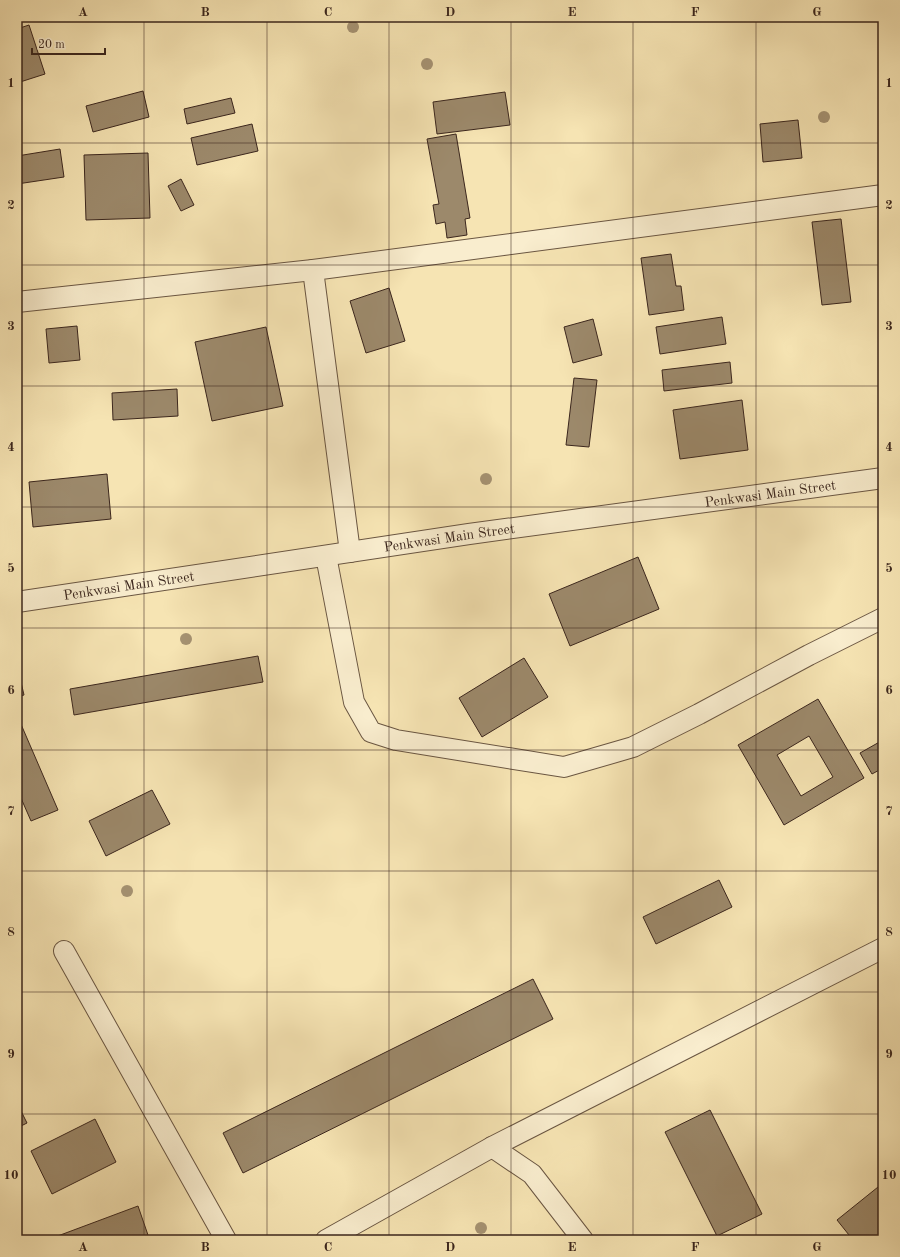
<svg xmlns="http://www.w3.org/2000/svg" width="900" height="1257" viewBox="0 0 900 1257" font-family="'Old Standard TT',serif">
<rect width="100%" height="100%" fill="#f6e4b3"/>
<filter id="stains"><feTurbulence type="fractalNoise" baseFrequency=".005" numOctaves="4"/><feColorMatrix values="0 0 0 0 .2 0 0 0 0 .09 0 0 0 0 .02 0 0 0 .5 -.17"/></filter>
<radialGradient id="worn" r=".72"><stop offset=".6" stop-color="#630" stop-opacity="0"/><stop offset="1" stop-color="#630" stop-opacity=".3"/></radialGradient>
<g fill="#9c896b" stroke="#3b261d" fill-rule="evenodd">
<polygon points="29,25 45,74 17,83 17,29"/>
<polygon points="143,91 149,117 93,132 86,106"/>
<polygon points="505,92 510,125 437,134 433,102"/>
<polygon points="231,98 235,113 187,124 184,109"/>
<polygon points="798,120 802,158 763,162 760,124"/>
<polygon points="252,124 258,151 197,165 191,138"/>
<polygon points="456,134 470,218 465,219 467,235 447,238 445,222 436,224 433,205 439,204 427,139"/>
<polygon points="60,149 64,177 17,184 17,156"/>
<polygon points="148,153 150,218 86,220 84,155"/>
<polygon points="181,179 194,205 181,211 168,186"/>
<polygon points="841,219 851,302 822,305 812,222"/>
<polygon points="671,254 676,286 681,286 684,310 649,315 641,258"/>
<polygon points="389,288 405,341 366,353 350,301"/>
<polygon points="722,317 726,344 660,354 656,327"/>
<polygon points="593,319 602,355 573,363 564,327"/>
<polygon points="77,326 80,360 49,363 46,329"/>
<polygon points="266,327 283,406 212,421 195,342"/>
<polygon points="730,362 732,383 664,391 662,370"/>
<polygon points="574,378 597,380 589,447 566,445"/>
<polygon points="177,389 178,416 113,420 112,393"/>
<polygon points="742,400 748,450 680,459 673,410"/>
<polygon points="107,474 111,519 33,527 29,482"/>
<polygon points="638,557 659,609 570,646 549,594"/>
<polygon points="258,656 263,682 74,715 70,689"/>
<polygon points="524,658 548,697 482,737 459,698"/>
<polygon points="17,665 24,695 17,697"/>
<path d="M 818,699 L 864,778 L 784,825 L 738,745 ZM 809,736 L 833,777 L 801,796 L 777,755 Z"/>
<polygon points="17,715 58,810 31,821 17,789"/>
<polygon points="883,740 883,768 872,774 860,753"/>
<polygon points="152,790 170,824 106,856 89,821"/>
<polygon points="719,880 732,907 656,944 643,917"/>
<polygon points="533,979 553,1019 243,1173 223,1133"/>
<polygon points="17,1103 27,1123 17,1128"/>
<polygon points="710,1110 762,1214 717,1236 665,1132"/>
<polygon points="95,1119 116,1162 52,1194 31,1151"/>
<polygon points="883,1183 883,1239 881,1240 853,1240 837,1220"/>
<polygon points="138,1206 149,1238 144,1240 55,1240 55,1237"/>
</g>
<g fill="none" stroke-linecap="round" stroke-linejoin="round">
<defs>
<g id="minor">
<polyline points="17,302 313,270"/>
<polyline points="350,552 313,270 883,195"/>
<polyline points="326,556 354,702 371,732 396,740 564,767 633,747 699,714 809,655 883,618"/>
<path id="s1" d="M 17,602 L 469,534 L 883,478"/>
<polyline points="64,951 226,1240"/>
<polyline points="492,1147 532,1174 583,1240"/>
<polyline points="326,1240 492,1147 883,948"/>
</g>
</defs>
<use href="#minor" stroke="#6a5642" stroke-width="22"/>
<use href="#minor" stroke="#f9edce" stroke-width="20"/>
</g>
<g fill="#a59272">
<circle cx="353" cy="27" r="6"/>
<circle cx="427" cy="64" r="6"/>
<circle cx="824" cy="117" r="6"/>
<circle cx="486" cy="479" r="6"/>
<circle cx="186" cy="639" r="6"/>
<circle cx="127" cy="891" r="6"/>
<circle cx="481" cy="1228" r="6"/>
</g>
<path fill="none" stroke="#3b261d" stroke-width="1" stroke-opacity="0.55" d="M 144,17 L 144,1240M 267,17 L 267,1240M 389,17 L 389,1240M 511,17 L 511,1240M 633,17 L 633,1240M 756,17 L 756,1240M 17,143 L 883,143M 17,265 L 883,265M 17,386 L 883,386M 17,507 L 883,507M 17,628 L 883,628M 17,750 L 883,750M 17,871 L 883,871M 17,992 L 883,992M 17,1114 L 883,1114"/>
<g text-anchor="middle" stroke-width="3" stroke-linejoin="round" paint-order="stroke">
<g font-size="14" fill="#3b261d" stroke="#f9edce">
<text dy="5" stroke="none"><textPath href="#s1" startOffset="761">Penkwasi Main Street</textPath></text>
<text dy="5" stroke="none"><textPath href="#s1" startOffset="437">Penkwasi Main Street</textPath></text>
<text dy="5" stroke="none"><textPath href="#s1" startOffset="113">Penkwasi Main Street</textPath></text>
</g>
</g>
<rect width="900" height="1257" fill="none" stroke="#f6e4b3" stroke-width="44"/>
<path d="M32 48v6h73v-6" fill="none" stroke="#3b261d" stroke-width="2"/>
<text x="38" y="48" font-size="12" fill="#3b261d" stroke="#f9edce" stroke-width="3" paint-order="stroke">20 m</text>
<rect x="22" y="22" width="856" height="1213" fill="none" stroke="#3b261d" stroke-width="1.5"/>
<g font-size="13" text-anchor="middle" font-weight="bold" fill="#3b261d">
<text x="83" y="16">A</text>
<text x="205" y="16">B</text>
<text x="328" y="16">C</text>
<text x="450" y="16">D</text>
<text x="572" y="16">E</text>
<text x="695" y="16">F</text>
<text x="817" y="16">G</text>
<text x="11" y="87">1</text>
<text x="889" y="87">1</text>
<text x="11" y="209">2</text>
<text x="889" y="209">2</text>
<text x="11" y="330">3</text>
<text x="889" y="330">3</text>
<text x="11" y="451">4</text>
<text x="889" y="451">4</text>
<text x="11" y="572">5</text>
<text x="889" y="572">5</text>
<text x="11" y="694">6</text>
<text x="889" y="694">6</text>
<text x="11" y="815">7</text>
<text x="889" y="815">7</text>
<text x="11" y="936">8</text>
<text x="889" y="936">8</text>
<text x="11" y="1058">9</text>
<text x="889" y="1058">9</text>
<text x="11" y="1179">10</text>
<text x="889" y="1179">10</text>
<text x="83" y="1251">A</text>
<text x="205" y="1251">B</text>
<text x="328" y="1251">C</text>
<text x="450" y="1251">D</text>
<text x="572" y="1251">E</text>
<text x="695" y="1251">F</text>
<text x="817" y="1251">G</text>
</g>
<rect width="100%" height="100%" filter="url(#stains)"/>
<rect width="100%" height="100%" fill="url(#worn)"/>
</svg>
